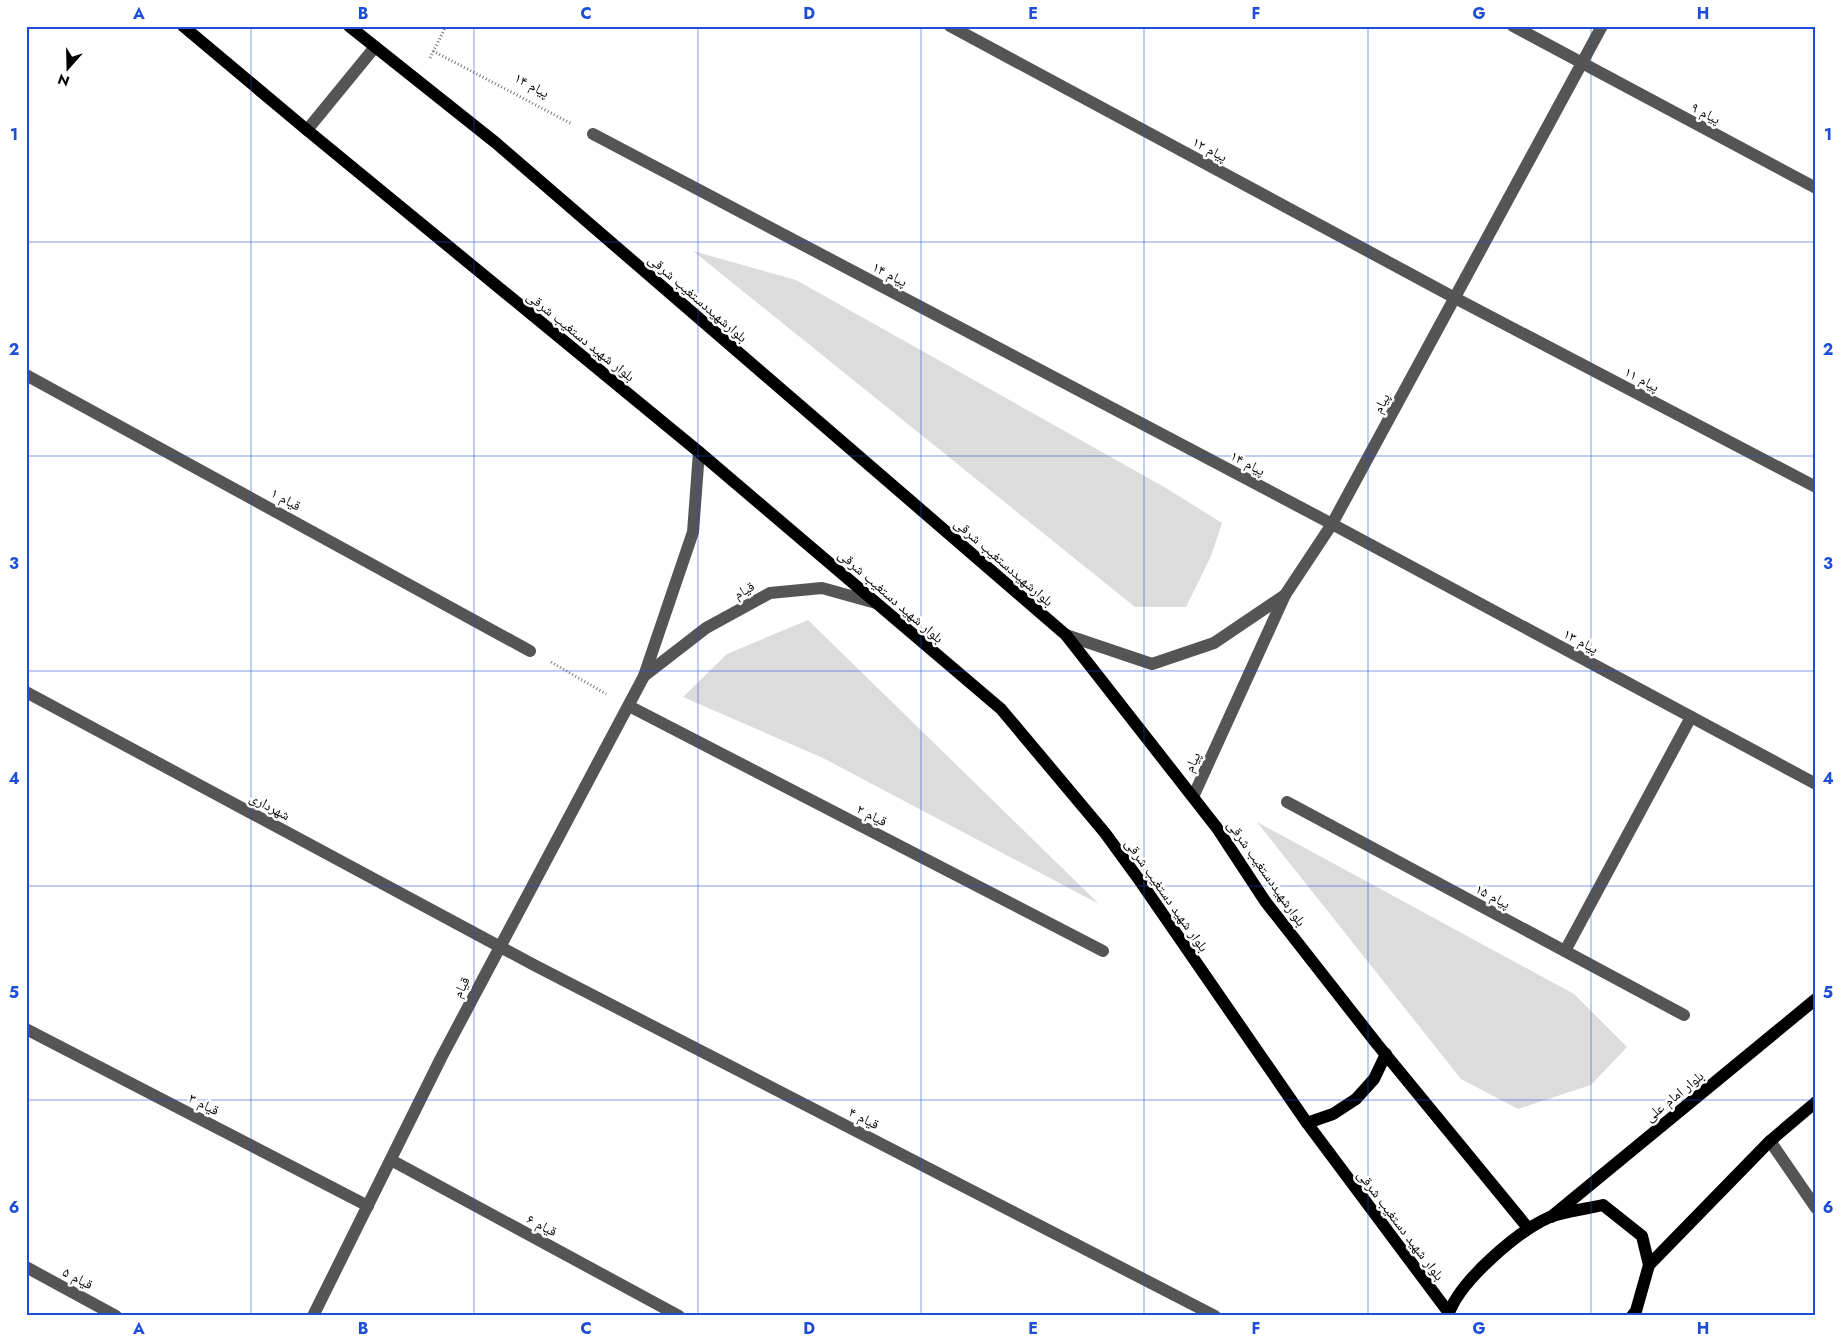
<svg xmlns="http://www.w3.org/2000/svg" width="1842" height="1342" viewBox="0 0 1842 1342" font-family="Jost,'Noto Naskh Arabic',sans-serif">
<rect width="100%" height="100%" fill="#fff"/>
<g fill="#dcdcdc">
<polygon points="693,251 796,280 1166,488 1222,523 1211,556 1186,607 1135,607"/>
<polygon points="808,620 1099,904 823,758 683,697 727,654"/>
<polygon points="1257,822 1574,994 1627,1047 1591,1085 1518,1109 1461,1079"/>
</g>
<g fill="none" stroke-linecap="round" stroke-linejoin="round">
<g stroke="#777" stroke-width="3" stroke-dasharray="1 2.5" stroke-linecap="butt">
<polyline points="433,51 572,124"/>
<polyline points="430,58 446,26"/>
<polyline points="551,662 606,694"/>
</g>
<g stroke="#555" stroke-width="12">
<polyline points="950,26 1455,298 1816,487"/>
<polyline points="1513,26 1816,188"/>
<polyline points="307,130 375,47"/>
<polyline points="593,134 1332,524 1816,784"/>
<polyline points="26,375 530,651"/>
<polyline points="1066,635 1152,664 1214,643 1285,595"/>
<polyline points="644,676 706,628 770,593 822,588 876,603"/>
<polyline points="26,692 534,965 1215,1316"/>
<polyline points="629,706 1103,951"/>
<polyline points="1193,797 1285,595 1332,524 1602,26"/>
<polyline points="1287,802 1684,1015"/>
<polyline points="1565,951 1691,717"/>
<polyline points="26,1029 368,1206"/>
<polyline points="1770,1141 1816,1208"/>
<polyline points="391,1160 679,1316"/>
<polyline points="26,1267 116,1316"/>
<polyline points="313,1316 441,1058 644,676 693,532 699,452"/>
</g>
<g stroke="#000" stroke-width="12">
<polyline points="183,26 307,130 699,452 1001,709 1105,833 1140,881 1307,1123 1449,1313"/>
<polyline points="349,26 496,143 1066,635 1217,828 1265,901 1377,1044 1528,1228"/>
<polyline points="1307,1123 1333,1114 1356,1099 1374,1079 1386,1054"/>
<polyline points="1551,1217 1816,999"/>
<polyline points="1649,1265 1770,1141 1816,1102"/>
<path d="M 1448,1316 C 1458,1282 1518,1231 1550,1217 C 1566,1211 1586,1209 1603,1205 L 1642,1236 L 1649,1265 L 1636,1311 L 1632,1316"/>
</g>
</g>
<path fill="none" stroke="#1d4ed8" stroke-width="1" stroke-opacity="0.55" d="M 251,26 L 251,1316M 474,26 L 474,1316M 698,26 L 698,1316M 921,26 L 921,1316M 1144,26 L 1144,1316M 1368,26 L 1368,1316M 1591,26 L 1591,1316M 26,242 L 1816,242M 26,456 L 1816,456M 26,671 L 1816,671M 26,886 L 1816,886M 26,1100 L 1816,1100"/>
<g text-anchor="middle" stroke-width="5" stroke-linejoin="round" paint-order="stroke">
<g font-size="14" fill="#000" stroke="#fff">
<text transform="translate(532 85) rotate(28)" y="5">پیام ۱۴</text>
<text transform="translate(1706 113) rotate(28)" y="5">پیام ۹</text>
<text transform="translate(1210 149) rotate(28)" y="5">پیام ۱۲</text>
<text transform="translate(890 274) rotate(28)" y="5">پیام ۱۴</text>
<text transform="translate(698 298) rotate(41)" y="5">بلوارشهیددستغیب شرقی</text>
<text transform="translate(581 336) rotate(39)" y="5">بلوار شهید دستغیب شرقی</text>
<text transform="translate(1642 379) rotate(28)" y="5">پیام ۱۱</text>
<text transform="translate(1381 403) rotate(-62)" y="5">پیام</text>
<text transform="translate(1248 463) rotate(28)" y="5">پیام ۱۴</text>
<text transform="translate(286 499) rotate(29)" y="5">قیام ۱</text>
<text transform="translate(1004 562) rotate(41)" y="5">بلوارشهیددستغیب شرقی</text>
<text transform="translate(744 590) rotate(-29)" y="5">قیام</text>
<text transform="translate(891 596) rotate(41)" y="5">بلوار شهید دستغیب شرقی</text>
<text transform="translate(1581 641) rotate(28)" y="5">پیام ۱۳</text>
<text transform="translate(1192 762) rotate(-65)" y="5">پیام</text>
<text transform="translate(270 806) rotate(28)" y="5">شهرداری</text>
<text transform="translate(872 815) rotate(27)" y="5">قیام ۲</text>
<text transform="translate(1267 873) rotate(55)" y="5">بلوارشهیددستغیب شرقی</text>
<text transform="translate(1167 895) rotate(55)" y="5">بلوار شهید دستغیب شرقی</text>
<text transform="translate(1493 896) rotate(28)" y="5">پيام ۱۵</text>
<text transform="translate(461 987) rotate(-63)" y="5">قیام</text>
<text transform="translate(1674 1096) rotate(-39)" y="5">بلوار امام علی</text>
<text transform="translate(204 1104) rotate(27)" y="5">قیام ۳</text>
<text transform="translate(864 1118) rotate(27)" y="5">قیام ۴</text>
<text transform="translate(542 1225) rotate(28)" y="5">قیام ۶</text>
<text transform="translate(1401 1225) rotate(53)" y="5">بلوار شهید دستغیب شرقی</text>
<text transform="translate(78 1278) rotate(28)" y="5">قیام ۵</text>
</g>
</g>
<rect width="1842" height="1342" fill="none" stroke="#ffffff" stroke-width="55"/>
<g transform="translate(68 68) rotate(200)" stroke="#ffffff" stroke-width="4" paint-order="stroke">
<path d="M0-4L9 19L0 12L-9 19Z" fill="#000000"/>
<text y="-8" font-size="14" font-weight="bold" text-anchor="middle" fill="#000000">N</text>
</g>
<rect x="28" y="28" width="1786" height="1286" fill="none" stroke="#1d4ed8" stroke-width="2"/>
<g font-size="16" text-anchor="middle" font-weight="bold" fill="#1d4ed8">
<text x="139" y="19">A</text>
<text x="363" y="19">B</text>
<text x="586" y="19">C</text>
<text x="809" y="19">D</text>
<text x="1033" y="19">E</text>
<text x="1256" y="19">F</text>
<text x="1479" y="19">G</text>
<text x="1703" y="19">H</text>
<text x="14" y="140">1</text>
<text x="1828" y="140">1</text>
<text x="14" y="355">2</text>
<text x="1828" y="355">2</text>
<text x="14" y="569">3</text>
<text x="1828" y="569">3</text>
<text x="14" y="784">4</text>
<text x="1828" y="784">4</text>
<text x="14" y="998">5</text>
<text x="1828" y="998">5</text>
<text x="14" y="1213">6</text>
<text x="1828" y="1213">6</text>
<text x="139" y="1334">A</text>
<text x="363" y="1334">B</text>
<text x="586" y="1334">C</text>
<text x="809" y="1334">D</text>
<text x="1033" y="1334">E</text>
<text x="1256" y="1334">F</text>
<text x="1479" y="1334">G</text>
<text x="1703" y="1334">H</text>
</g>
</svg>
